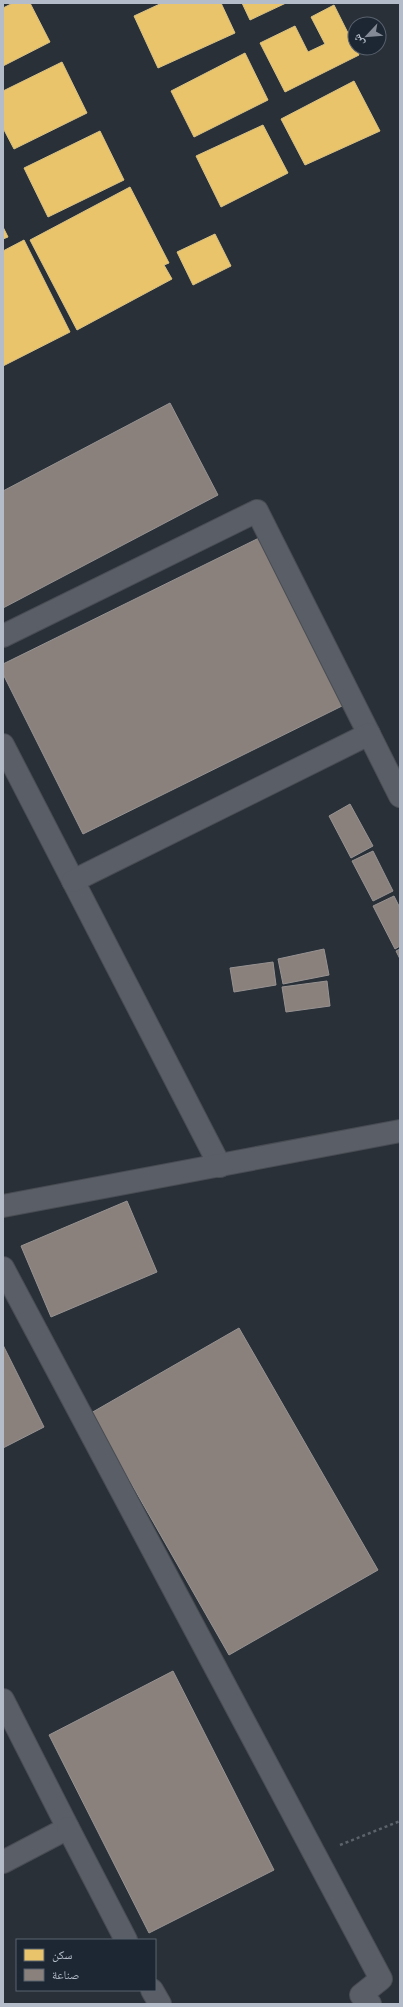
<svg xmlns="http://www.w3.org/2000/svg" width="403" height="2007" viewBox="0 0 403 2007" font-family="'Asap Condensed','Noto Naskh Arabic',sans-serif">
<rect width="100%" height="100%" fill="#2a3038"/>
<g fill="#e9c46a" stroke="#d9c286">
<polygon points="13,3 30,3 50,42 3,66 3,8"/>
<polygon points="162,3 221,3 235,33 158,68 134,16"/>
<polygon points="242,3 286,3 250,20"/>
<polygon points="334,5 359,55 285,92 260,43 295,26 308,52 325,44 311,17"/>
<polygon points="245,53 268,100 194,137 171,91"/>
<polygon points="62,62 87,113 14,149 3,128 3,91"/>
<polygon points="354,81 380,131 305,165 281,119"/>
<polygon points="263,125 288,173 221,207 196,156"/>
<polygon points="100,131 124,180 48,217 24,168"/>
<polygon points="130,187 169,263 164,265 172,279 77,330 30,240"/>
<polygon points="3,227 8,237 3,239"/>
<polygon points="215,234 231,266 193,285 177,252"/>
<polygon points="24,240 70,332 3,366 3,251"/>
</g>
<g fill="#8a817c" stroke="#979393">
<polygon points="170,403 218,495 3,608 3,491"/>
<polygon points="259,538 342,706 83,834 3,674 3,664"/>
<polygon points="350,804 373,846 351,858 329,816"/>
<polygon points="373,851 393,891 373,901 352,861"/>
<polygon points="394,896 400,908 400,946 395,949 373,906"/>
<polygon points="324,949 329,975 283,984 278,959"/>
<polygon points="400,949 400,959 396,951"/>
<polygon points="273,962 276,985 234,992 230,968"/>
<polygon points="327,981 330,1006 286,1012 282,987"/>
<polygon points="127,1201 157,1272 51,1317 21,1246"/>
<polygon points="239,1328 378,1570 229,1655 91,1413"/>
<polygon points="3,1345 44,1427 3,1448"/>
<polygon points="173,1671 274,1870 149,1933 49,1735"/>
</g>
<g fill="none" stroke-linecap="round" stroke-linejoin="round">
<defs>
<g id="street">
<polyline points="3,636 257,511 369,734"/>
<polyline points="3,745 220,1166"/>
<polyline points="73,881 369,734 400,796"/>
<polyline points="3,1206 400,1131"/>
<polyline points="3,1268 381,1979 361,1995 370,2004"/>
<polyline points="3,1700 68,1828 3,1862"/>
<polyline points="68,1828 126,1940"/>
<polyline points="152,1990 160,2004"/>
</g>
</defs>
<use href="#street" stroke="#484c53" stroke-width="24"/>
<polyline stroke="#5d636a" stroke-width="2.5" stroke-dasharray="3 3" stroke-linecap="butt" points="340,1845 400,1821"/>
<use href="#street" stroke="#5a5e66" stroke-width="22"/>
</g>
<rect width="403" height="2007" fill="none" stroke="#b4bcc9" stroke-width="8"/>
<rect x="16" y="1939" width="140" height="52" fill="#1d2633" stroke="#59626f"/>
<rect x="24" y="1949" width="20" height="12" fill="#e9c46a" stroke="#59626f"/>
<text x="52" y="1959" font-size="12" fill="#b4bcc9">سكن</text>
<rect x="24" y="1969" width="20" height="12" fill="#8a817c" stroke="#59626f"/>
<text x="52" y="1979" font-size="12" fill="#b4bcc9">صناعة</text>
<g transform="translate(367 36) rotate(244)"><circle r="19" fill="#1d2633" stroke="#59626f"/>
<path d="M0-3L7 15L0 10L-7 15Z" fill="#848b96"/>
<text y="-6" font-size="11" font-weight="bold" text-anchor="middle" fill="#b4bcc9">ش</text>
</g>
</svg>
